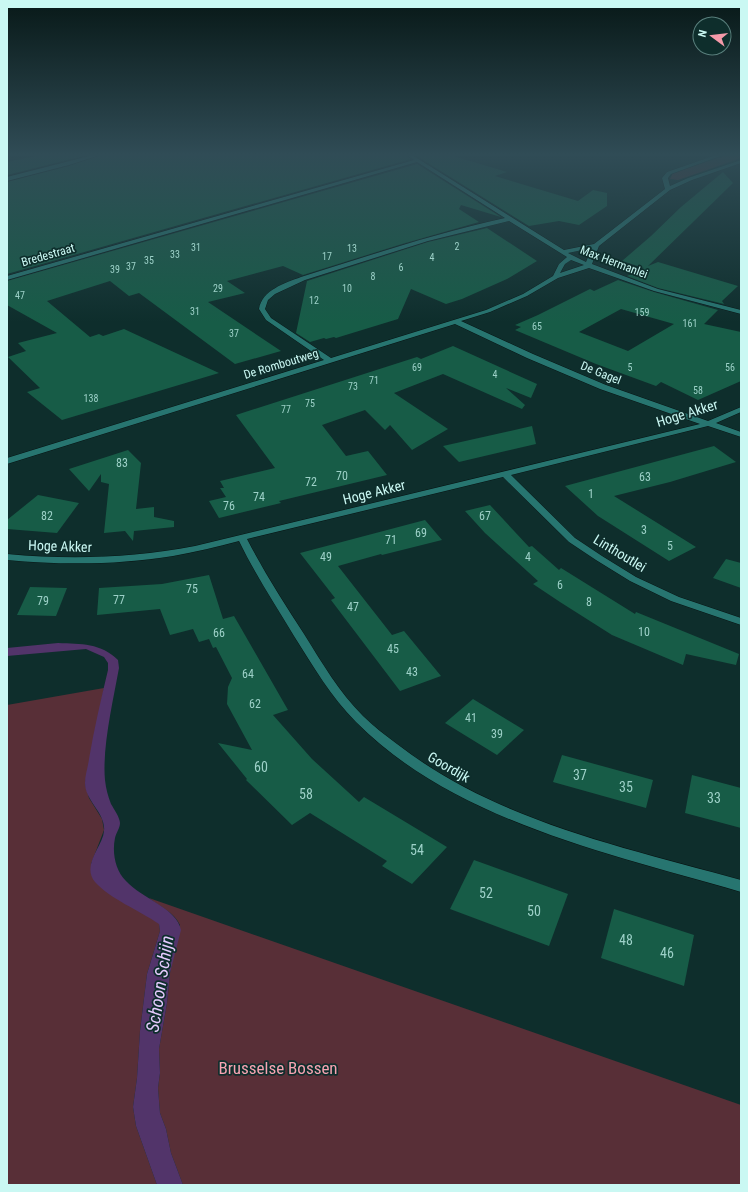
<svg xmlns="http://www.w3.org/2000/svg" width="748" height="1192" viewBox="0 0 748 1192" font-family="'Roboto Condensed',sans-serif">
<rect width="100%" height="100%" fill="#0e2e2c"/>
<g fill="#582f37">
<polygon points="727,155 741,155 741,158 678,180 670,179 673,173"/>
<polygon points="104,688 85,784 89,798 102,819 104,830 91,864 91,874 159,923 160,931 147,974 140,1031 137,1078 133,1107 136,1126 157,1185 7,1185 7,705"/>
<path d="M 149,898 L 741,1105 L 741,1185 L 183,1185 L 171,1153 L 166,1129 L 160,1113 L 158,1088 L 160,1073 L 159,1049 L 167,1003 L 170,973 L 180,925 C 174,912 160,907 149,898 Z"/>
</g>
<path fill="#52346a" d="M 58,643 C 81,644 101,643 118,660 L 119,668 C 113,701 102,748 105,780 C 106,789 108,796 111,804 C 114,809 120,818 120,823 C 120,828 116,833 115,838 C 112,852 115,870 126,881 C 141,898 177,908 181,930 L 170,973 L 167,1003 L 159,1049 L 160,1073 L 158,1088 L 160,1113 L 166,1129 L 171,1153 L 183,1185 L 157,1185 L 136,1126 L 133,1107 L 137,1078 L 140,1031 L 147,974 L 160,931 L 159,924 C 139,910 110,899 95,882 C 81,865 103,846 104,831 C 106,813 85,801 85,783 C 85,775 88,767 89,759 C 94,729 101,699 108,670 L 108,663 L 104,657 L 86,649 L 7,656 L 7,648 Z"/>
<g fill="#175c47" fill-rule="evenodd">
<polygon points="41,155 87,155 7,175 7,162"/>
<polygon points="101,155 406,155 411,159 7,274 7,182 69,166"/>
<polygon points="415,155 450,155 507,172 495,176 578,201 593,190 607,193 607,206 579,225 559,221 529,226"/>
<polygon points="417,164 501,217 461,205 459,209 479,222 402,244 303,275 283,266 227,281 245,293 208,302 281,351 235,364 139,293 129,296 110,281 47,301 90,337 99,334 103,336 124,329 219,373 62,420 27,392 40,388 8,357 26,351 18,343 57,333 7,305 7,281"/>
<polygon points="723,172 733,183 648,266 658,262 738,286 722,301 724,304 658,288 627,276 644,268 622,261 651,236 681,207"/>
<polygon points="487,228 537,261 507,279 462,299 446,304 411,289 398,319 336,338 334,337 326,339 324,338 310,342 296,333 307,281 428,242"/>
<path d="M 618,280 L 654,292 L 718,310 L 704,324 L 741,332 L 741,381 L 698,400 L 661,382 L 656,386 L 596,364 L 515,330 L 521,327 L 515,325 L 538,315 L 590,289 L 594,291 ZM 621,309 L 674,324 L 628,351 L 579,332 Z"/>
<polygon points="453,346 537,384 531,398 506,388 525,405 522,409 443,374 394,393 448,429 412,450 390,425 385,430 365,410 322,425 346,456 368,451 387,475 279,501 281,503 219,518 209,501 226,497 220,488 224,488 220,481 275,468 236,415 417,357 421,359"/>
<polygon points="532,426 536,444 459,462 443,446"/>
<polygon points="714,446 736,462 670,482 614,496 696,547 669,561 598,516 565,486"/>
<polygon points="128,450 141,463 136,509 154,507 154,517 174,521 174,527 134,531 133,541 125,531 104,533 109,484 101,482 101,474 89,491 69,469"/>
<polygon points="38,495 79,503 57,533 7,529 7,520"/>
<polygon points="490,505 529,547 532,546 559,570 561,568 635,614 636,612 739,654 736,665 686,654 683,665 612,635 560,602 533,584 538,581 485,533 465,511"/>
<polygon points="425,520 442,540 382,555 381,554 338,566 392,635 404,631 441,676 400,691 331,600 335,598 300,553"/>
<polygon points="726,559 741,563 741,588 713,578"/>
<polygon points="209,575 223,619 234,616 288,710 273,715 312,759 359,802 364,797 447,847 412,884 382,866 387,861 310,813 292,825 246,780 247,779 218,743 252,750 227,704 228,687 232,678 216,647 213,648 209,639 199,642 193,629 170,635 160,609 97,615 99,588 162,584"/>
<polygon points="30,587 67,588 56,616 17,615"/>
<polygon points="473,699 524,730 497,755 445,723"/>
<polygon points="562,755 653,780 646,808 553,782"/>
<polygon points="692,775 741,788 741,828 685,813"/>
<polygon points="474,860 568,894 549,946 450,909"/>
<polygon points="614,909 694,935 684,986 601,958"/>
</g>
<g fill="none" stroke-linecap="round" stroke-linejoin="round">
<defs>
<g id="minor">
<polygon points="93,155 100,155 69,165 7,181 7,177"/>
<path d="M 407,155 L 412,155 L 564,250 L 594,244 L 665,189 L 662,178 L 667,172 L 716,155 L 723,155 L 671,174 L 668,178 L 670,186 L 688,178 L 741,160 L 741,163 L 692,180 L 670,190 L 599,246 L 592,264 L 658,289 L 741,310 L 741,314 L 654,291 L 589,268 L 558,278 L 527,296 L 490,312 L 461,321 L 533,354 L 606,385 L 708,421 L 741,407 L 741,412 L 716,423 L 741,432 L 741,437 L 708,426 L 511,475 L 575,538 L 602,556 L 636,577 L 679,597 L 741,618 L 741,625 L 671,601 L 630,581 L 596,560 L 569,542 L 503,477 L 247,539 C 264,572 284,603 304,634 C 322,663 339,692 363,716 C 373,726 385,735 397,744 C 496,821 623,847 741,880 L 741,892 C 611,854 454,821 356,722 C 331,697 313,666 294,636 C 275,604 255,574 239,541 C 217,547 195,552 173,556 C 118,565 62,565 7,560 L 7,554 C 71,560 132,558 195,546 L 700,424 L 600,389 L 527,358 L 455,324 L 7,464 L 7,458 L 324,360 L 266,320 L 259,309 C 262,290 285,283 301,277 C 368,256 436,233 505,218 L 417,162 L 7,280 L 7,276 L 414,160 ZM 509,221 L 567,257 L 559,264 L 553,276 L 523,294 L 486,310 L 331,358 L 271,318 L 265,309 L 268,300 L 275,294 L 305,280 L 428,241 ZM 592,248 L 586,262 L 568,253 ZM 571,260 L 584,265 L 560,273 L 565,264 Z"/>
</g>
</defs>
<use href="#minor" stroke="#071413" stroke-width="1"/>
<use href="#minor" fill="#277570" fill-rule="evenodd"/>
</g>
<linearGradient id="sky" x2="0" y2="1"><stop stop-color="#081918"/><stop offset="0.48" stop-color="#304c56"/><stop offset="1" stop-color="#304c56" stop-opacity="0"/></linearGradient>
<rect width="748" height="322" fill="url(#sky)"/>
<g text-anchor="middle" stroke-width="3.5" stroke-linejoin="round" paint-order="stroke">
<g font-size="10" fill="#9dd1c8">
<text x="457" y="250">2</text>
<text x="196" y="251">31</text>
<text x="352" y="252">13</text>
<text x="175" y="258">33</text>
<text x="327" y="260">17</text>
<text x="432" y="261">4</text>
<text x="149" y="264">35</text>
<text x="131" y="270">37</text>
<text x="401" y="271">6</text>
<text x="115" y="273">39</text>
<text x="373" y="280">8</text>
<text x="218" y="292">29</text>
<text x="347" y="292">10</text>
<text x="20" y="299">47</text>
<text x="314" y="304">12</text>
<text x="195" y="315">31</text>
<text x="642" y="316">159</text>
<text x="690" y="327">161</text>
<text x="537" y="330">65</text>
<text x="234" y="337">37</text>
<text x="417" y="371">69</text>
<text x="630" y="371">5</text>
<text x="730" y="371">56</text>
<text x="495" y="378">4</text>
<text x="374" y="384">71</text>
<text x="353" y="390">73</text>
<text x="698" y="394">58</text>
<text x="91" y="402">138</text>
<text x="310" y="407">75</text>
<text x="286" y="413">77</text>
</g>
<g font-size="12" fill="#caf8f3" stroke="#0e2e2c">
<text transform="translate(48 255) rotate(-16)" y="4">Bredestraat</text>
<text transform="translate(614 262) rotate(21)" y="4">Max Hermanlei</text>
<text transform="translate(281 364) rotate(-17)" y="4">De Romboutweg</text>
<text transform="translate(601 373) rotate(22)" y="4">De Gagel</text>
</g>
<g font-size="12" fill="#9dd1c8">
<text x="122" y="467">83</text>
<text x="342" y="480">70</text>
<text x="645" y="481">63</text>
<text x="311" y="486">72</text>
<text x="591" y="498">1</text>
<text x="259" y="501">74</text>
<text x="229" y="510">76</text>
<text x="47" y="520">82</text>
<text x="485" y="520">67</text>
<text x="644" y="534">3</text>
<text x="421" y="537">69</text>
<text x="391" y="544">71</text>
<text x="670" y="550">5</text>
<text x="326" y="561">49</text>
<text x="528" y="561">4</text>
<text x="560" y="589">6</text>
<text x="192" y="593">75</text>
<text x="119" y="604">77</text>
<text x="43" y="605">79</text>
<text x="589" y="606">8</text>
<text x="353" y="611">47</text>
<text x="644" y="636">10</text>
<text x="219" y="637">66</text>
<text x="393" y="653">45</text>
<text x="412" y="676">43</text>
<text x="248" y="678">64</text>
<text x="255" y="708">62</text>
<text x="471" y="722">41</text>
<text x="497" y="738">39</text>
</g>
<g font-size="14" fill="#caf8f3" stroke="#0e2e2c">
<text transform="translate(687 413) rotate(-17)" y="5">Hoge Akker</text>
<text transform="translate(374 492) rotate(-14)" y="5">Hoge Akker</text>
<text transform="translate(60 546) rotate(2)" y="5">Hoge Akker</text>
<text transform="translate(620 553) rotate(31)" y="5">Linthoutlei</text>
<text transform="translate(449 767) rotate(30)" y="5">Goordijk</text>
</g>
<g font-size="14" fill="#9dd1c8">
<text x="261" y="772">60</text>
<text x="580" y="780">37</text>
<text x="626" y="792">35</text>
<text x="306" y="799">58</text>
<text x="714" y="803">33</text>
<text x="417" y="855">54</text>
<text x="486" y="898">52</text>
<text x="534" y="916">50</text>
<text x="626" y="945">48</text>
<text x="667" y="958">46</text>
</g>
<g font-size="17" fill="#f7a4b2" stroke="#0e2e2c">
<text x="278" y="1074">Brusselse Bossen</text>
</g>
<g font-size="18" font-style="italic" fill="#e5cafd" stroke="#0e2e2c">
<text transform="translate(160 984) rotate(-81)" y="6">Schoon Schijn</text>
</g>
</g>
<rect width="748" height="1192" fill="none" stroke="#caf8f3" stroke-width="16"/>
<g transform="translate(712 36) rotate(285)"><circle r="19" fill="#0e2e2c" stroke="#597f7c"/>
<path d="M0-3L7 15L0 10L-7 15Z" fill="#f39aa9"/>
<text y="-6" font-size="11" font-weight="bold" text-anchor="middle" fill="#caf8f3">N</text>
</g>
</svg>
